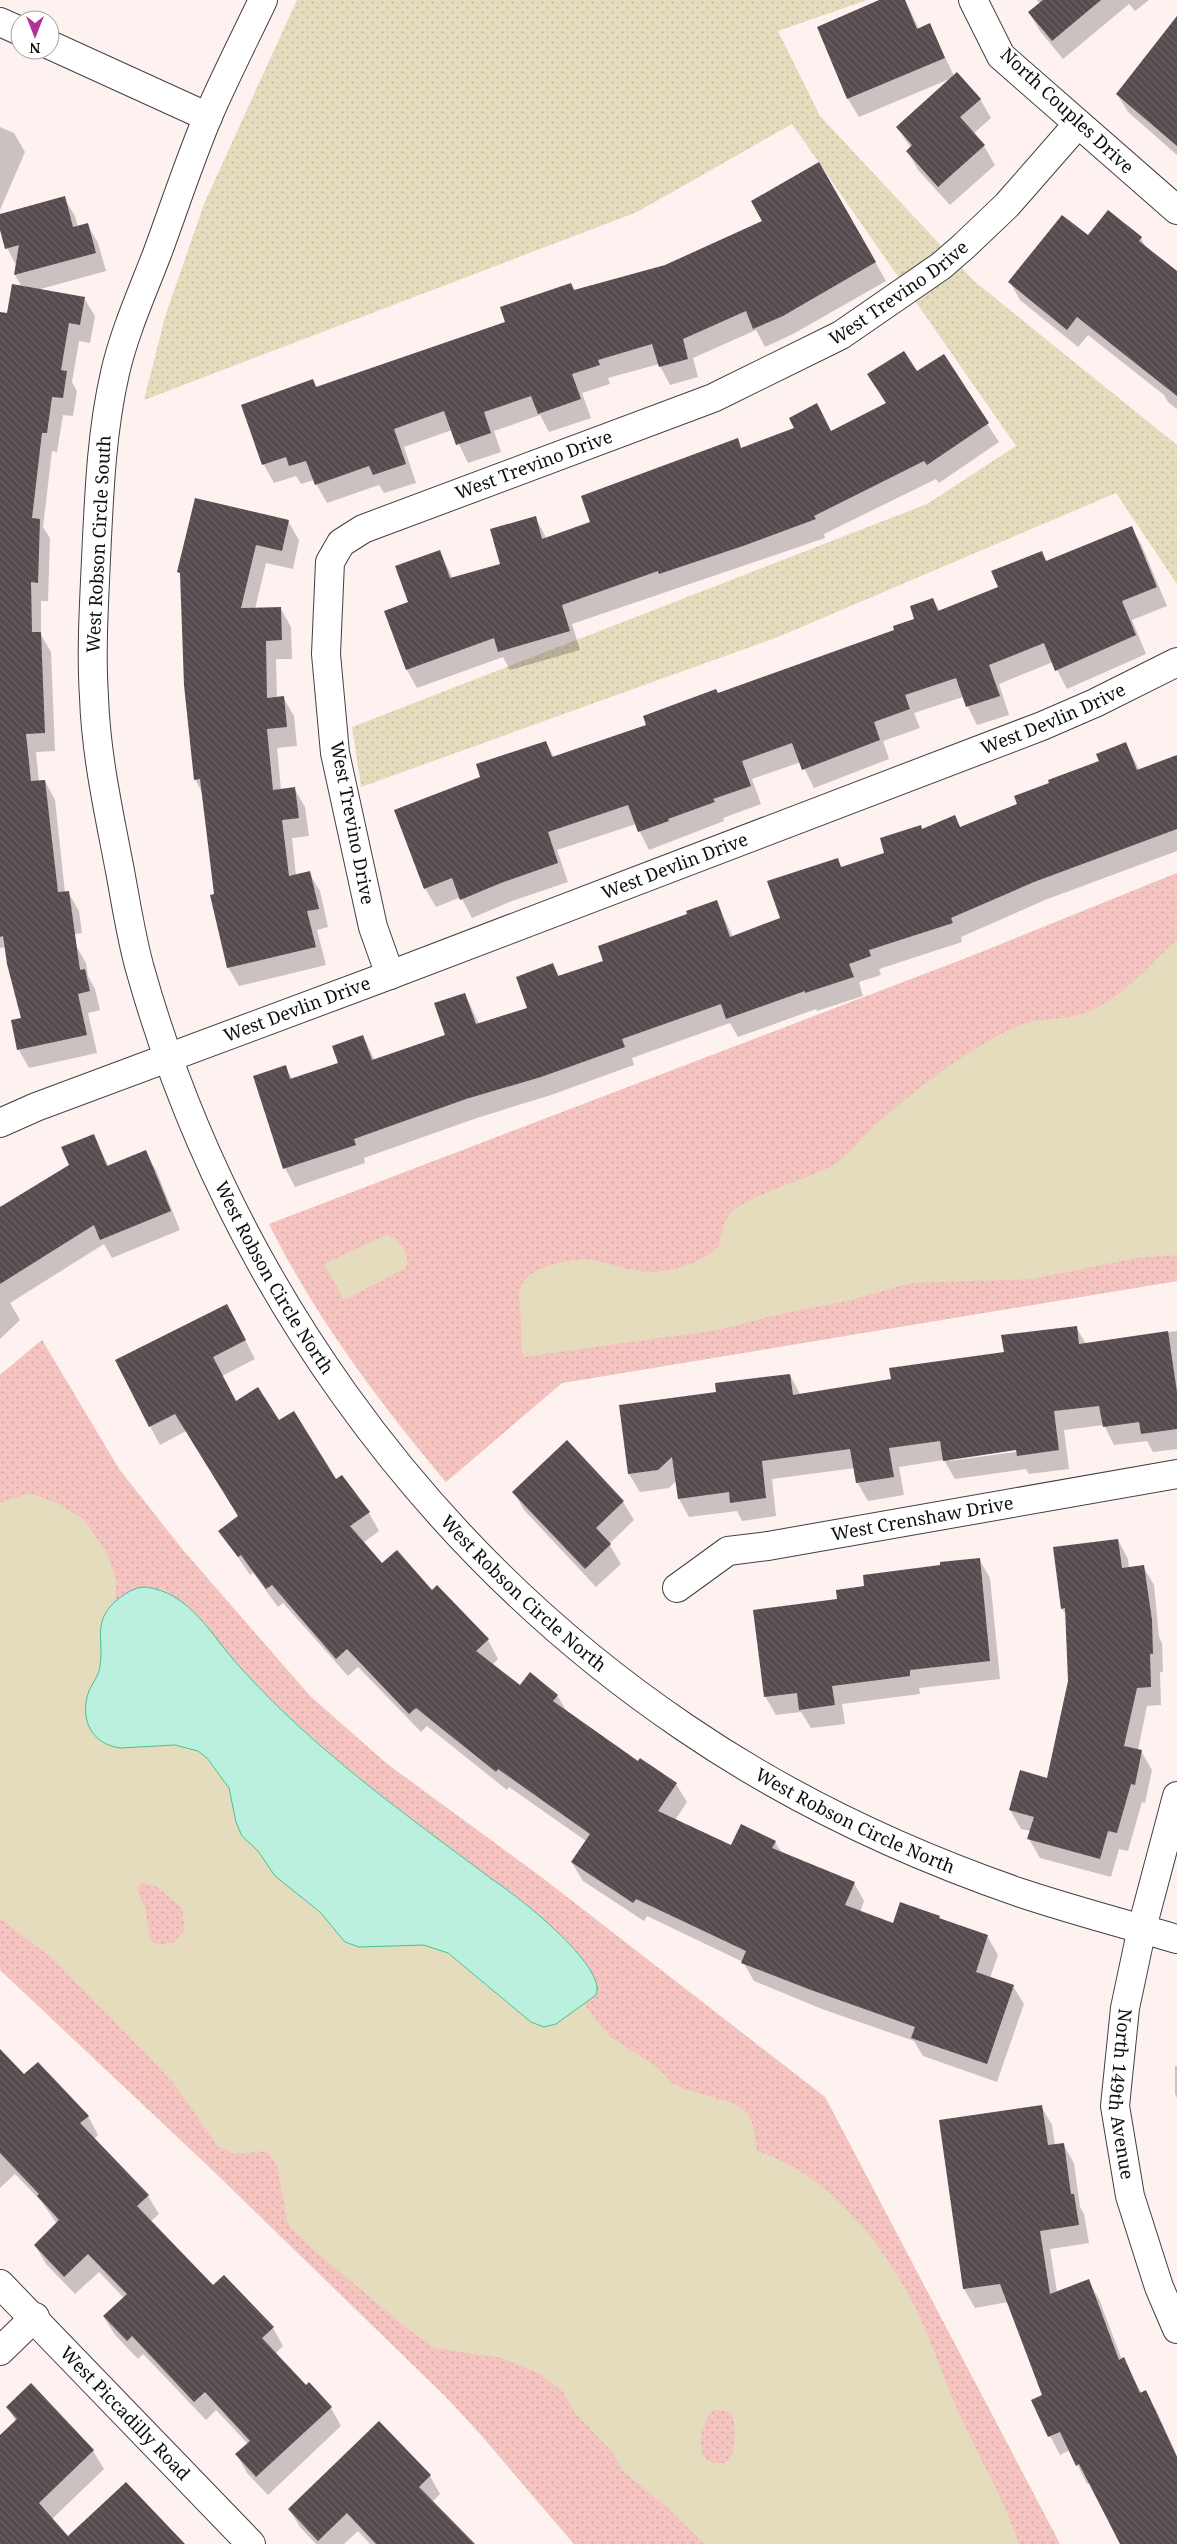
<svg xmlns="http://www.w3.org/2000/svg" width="1177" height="2544" viewBox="0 0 1177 2544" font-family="'Noto Serif',serif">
<defs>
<pattern id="sand-dots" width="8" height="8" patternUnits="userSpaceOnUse" patternTransform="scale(1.25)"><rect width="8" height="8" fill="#f5c4c1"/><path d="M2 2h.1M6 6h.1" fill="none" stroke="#d1a7a5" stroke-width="1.8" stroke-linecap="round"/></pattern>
<pattern id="park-dots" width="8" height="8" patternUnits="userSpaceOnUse" patternTransform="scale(1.25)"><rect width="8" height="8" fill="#e5dbbd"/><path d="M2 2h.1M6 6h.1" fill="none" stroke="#c3bba1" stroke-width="1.8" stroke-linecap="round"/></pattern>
<pattern id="building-back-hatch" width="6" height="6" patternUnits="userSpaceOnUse" patternTransform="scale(1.25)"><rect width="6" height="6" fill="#564c4f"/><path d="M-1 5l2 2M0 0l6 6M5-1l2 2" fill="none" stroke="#696164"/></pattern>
</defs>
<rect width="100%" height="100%" fill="#fef2f1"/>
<g fill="#e5dbbd">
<path d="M 1177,873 L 1177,1281 L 562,1383 L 446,1482 C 379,1402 316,1318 269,1224 L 969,957 Z"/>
<polygon points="42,1340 119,1469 182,1549 310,1696 386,1763 825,2097 1060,2544 574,2544 481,2435 446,2397 204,2162 0,1970 0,1375"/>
</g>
<g fill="url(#sand-dots)" fill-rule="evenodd">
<path d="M 1177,873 L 1177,939 C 1146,968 1118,1004 1075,1016 C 1060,1020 1045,1018 1030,1022 C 1018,1025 1006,1031 995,1037 C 952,1061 910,1094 873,1127 C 860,1139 850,1154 835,1164 C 808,1181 747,1193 729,1215 C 722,1223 722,1237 718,1247 C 705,1261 674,1271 655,1272 C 633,1273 612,1263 591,1260 C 571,1258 526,1266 520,1289 C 517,1298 521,1309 521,1319 C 522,1332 520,1345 523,1357 L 718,1330 L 776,1315 L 852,1300 L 910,1283 L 1032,1279 L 1136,1258 L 1177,1255 L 1177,1281 L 562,1383 L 446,1482 C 379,1402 316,1318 269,1224 L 969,957 ZM 386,1235 C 398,1236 412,1257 406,1268 L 344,1300 L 324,1264 Z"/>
<path d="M 42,1340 L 119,1469 L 182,1549 L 310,1696 L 386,1763 L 544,1879 L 825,2097 L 1060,2544 L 1019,2544 C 1004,2499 980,2459 960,2416 C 943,2377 930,2335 910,2297 C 876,2235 826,2174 757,2151 L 753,2125 L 748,2115 L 741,2108 L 733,2103 L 685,2089 L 672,2083 L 657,2067 L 609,2036 L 584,2004 L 596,1995 L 574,1948 L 561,1935 L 512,1892 L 493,1880 L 363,1781 L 284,1713 L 237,1664 L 194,1611 L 165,1590 L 155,1588 L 136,1588 L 113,1603 L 116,1596 L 116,1579 L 106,1551 L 83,1519 L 59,1504 L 29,1493 L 0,1503 L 0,1375 Z"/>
<polygon points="142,1883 156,1886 182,1908 185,1929 175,1942 157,1945 150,1940 145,1906 138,1893 139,1886"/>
<polygon points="0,1918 54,1960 150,2058 175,2085 218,2147 234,2154 267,2151 277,2165 287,2220 291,2228 315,2251 404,2326 434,2348 502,2358 542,2375 563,2392 575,2413 612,2452 624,2472 669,2509 704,2544 574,2544 481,2435 446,2397 204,2162 0,1970"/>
<path d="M 714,2410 L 730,2412 C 737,2419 736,2451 730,2458 C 730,2459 725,2462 724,2463 C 717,2463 710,2463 705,2458 C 696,2447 703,2418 714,2410 Z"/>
</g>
<polygon fill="url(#park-dots)" points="297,0 867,0 778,31 820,116 974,281 1177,445 1177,584 1116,493 778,637 361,787 352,727 927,504 1016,446 792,124 637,212 144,400 165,317 204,204"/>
<path fill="#baf0dd" stroke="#48c198" d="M 144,1587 C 190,1591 211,1636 240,1667 C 313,1749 405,1814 493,1880 C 515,1894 608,1966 596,1995 L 556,2024 L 544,2027 L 531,2022 L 448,1953 L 424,1945 L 359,1947 L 345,1942 L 320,1912 L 275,1876 L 258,1851 L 242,1836 L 236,1822 L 229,1788 L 207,1758 L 198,1751 L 175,1745 L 120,1748 C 91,1744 79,1718 89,1691 C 92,1684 97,1678 99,1671 C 106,1642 90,1623 117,1600 C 126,1593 133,1588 144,1587 Z"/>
<g fill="#0003" fill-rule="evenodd">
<polygon points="882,0 905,0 919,29 930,25 954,76 980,99 991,118 973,134 984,146 995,165 950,205 918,170 907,151 911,148 897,127 952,78 859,117 848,99 818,27"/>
<polygon points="1037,0 1149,0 1135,11 1129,4 1063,59 1040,31 1029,13 1040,4"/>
<polygon points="1177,18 1177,155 1128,112 1117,94"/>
<polygon points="0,127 14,133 25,152 0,210"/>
<polygon points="819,163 886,281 793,334 765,347 756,330 693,358 698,377 670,385 659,364 608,378 610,384 582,393 591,418 549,432 540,415 494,431 501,452 468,463 452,430 404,447 416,483 384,493 379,485 327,503 314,480 301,484 296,476 274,483 264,465 242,406 313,380 317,388 507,323 571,284 575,291 665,266 764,221"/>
<polygon points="64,198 75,216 78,227 87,224 98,243 106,271 37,290 84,298 95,316 90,343 79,341 72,382 77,391 73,416 63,415 57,452 52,451 43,527 50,538 48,601 41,601 41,635 51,652 55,751 36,752 39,782 45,781 55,800 65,893 68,892 79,911 82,933 0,948 0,313 8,315 22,287 15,275 16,265 7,248 0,225 0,215"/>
<polygon points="1088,237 1141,238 1147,250 1177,273 1177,409 1168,402 1164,395 1088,335 1078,347 1020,300 1010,282"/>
<polygon points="943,356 999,442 939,483 936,479 824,534 825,538 572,624 580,650 510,670 503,657 417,688 407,670 386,612 410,603 440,552 453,579 502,565 535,517 547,539 591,523 737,440 742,449 831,432 887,404"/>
<polygon points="288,521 299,540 293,569 266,563 255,609 281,609 291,627 292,659 276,659 277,698 283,697 294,716 297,746 277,748 281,790 294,788 305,807 309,836 292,838 296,876 309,873 320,891 328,927 317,930 326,965 239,986 228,967 216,895 203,794 195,779 182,577 179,572"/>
<polygon points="1132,528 1142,546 1167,606 1132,620 1146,654 1067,689 1053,662 999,684 1009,715 977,725 963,697 914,713 920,728 883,741 889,759 814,788 801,762 752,779 761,804 723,818 724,821 649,850 636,824 557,850 568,882 512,901 472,918 461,897 436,907 425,888 482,778 546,742 554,757 648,726 718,694 895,631 916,620 933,599 940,611 999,587 1041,552 1047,562"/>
<polygon points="1126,744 1140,771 1177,756 1177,851 1045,900 961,937 962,942 879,969 881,975 859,982 863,996 817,1011 816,1009 738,1037 730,1023 632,1058 634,1065 551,1095 477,1118 364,1158 365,1163 295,1187 285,1168 285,1067 293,1080 340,1064 363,1036 375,1061 446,1035 465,994 479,1024 528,1008 553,965 560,977 605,961 716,901 733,937 782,919 837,859 842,868 886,854 922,830 954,817 961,828 1018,805 1101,762"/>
<polygon points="75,944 86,963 88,976 95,989 100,1010 88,1013 97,1053 29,1068 19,1050 22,1019"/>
<polygon points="93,1135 109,1167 145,1152 156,1170 180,1230 112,1258 104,1244 10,1303 20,1320 0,1339 0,1205 2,1208 70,1165"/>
<polygon points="237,1324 255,1359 222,1376 236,1403 278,1422 369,1513 379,1531 363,1543 382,1565 432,1591 488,1640 498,1659 492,1665 520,1687 557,1695 567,1712 638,1762 676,1784 687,1802 675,1820 732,1846 775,1842 782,1853 854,1883 864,1901 860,1912 893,1924 939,1917 941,1921 987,1936 998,1955 990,1978 1013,1986 1024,2004 997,2082 923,2056 914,2041 822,2009 754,1981 743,1962 647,1916 644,1921 583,1881 572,1863 586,1841 509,1787 507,1790 427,1726 421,1732 358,1667 348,1676 283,1603 278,1607 253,1573 250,1575 220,1531 239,1517 186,1431 160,1445 150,1426"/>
<path d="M 1076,1327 L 1086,1344 L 1177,1331 L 1177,1449 L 1153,1452 L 1147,1441 L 1114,1445 L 1104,1425 L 1064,1430 L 1069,1469 L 1029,1474 L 1026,1469 L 955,1479 L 944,1460 L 899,1467 L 904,1495 L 868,1501 L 857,1482 L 855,1468 L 772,1479 L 776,1516 L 742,1521 L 737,1511 L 689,1517 L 679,1499 L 676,1481 L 669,1488 L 640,1492 L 629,1474 L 718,1393 L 790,1375 L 800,1394 L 892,1380 L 1005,1353 ZM 1022,1448 L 1022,1451 L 950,1461 L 950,1458 Z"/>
<polygon points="567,1442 623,1502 634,1520 609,1544 621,1564 596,1587 524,1510 514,1492"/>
<polygon points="1118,1540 1128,1559 1129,1568 1143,1566 1154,1585 1159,1637 1162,1643 1163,1672 1160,1672 1161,1705 1147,1706 1138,1750 1141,1751 1152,1770 1145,1803 1142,1802 1128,1851 1119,1849 1111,1877 1040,1858 1029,1839 1031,1831 1021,1829 1010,1810 1048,1780 1069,1681 1067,1617 1062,1608"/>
<polygon points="979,1559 990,1578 1000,1679 919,1688 920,1694 842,1704 845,1724 811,1728 801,1712 776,1715 765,1696 838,1600 865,1587 941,1566"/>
<polygon points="0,2051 24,2076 88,2116 98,2135 94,2139 148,2196 159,2214 150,2222 213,2287 273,2328 283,2346 275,2354 306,2387 331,2408 341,2426 268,2495 247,2473 237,2455 248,2444 216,2410 206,2420 143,2354 138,2359 115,2335 104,2317 124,2298 99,2272 75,2294 46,2264 35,2245 57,2224 41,2201 15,2174 0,2188"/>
<polygon points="1175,2066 1177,2066 1177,2098 1175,2094"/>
<polygon points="1041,2106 1052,2125 1055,2145 1063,2144 1074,2163 1080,2207 1084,2214 1089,2243 1050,2249 1057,2292 1088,2281 1099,2299 1122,2360 1123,2359 1142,2394 1145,2392 1156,2410 1177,2456 1177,2544 1121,2544 1090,2483 1087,2484 1070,2450 1060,2455 1032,2401 1044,2396 1008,2302 975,2308 964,2289 940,2121"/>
<polygon points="31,2385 93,2451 104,2469 52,2519 68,2538 180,2544 0,2544 0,2437 16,2422 8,2407"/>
<polygon points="430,2476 440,2494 432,2502 474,2544 370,2544 358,2531 344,2544 316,2544 300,2527 289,2509"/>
</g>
<g fill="url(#building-back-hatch)">
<polygon points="879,0 905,0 917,29 930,23 945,58 847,99 817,27"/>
<polygon points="1043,0 1101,0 1052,41 1028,12"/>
<polygon points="1177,16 1177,146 1116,94"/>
<polygon points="957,72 981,99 960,117 985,145 938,187 906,151 912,145 896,127"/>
<polygon points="819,162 876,262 783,316 753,329 746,311 683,339 688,359 659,367 652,344 598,360 600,365 572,374 581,399 538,414 531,396 484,412 491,433 456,445 444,411 394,429 406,464 373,475 369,466 315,485 306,461 289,466 286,457 262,465 241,405 313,379 316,387 505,322 500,307 571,283 574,290 665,265 762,221 751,201"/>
<polygon points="65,196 73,227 88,223 96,253 14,275 19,245 5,249 0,230 0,214"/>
<polygon points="1108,210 1142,237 1139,241 1177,271 1177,396 1077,317 1067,330 1008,282 1062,215 1088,235"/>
<polygon points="12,284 85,297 80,325 69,323 61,370 67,371 63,398 52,397 47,433 42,433 32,518 40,519 38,583 31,582 32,632 41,632 45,733 26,734 31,781 45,780 58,892 69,891 80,970 85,969 90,991 78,994 87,1035 17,1050 11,1020 21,1018 7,964 3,936 0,937 0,312 7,313"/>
<polygon points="904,351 917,371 944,354 989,423 927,465 924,461 814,516 816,519 743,546 659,574 658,571 562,605 570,631 498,652 494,638 406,670 384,611 408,602 395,566 440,550 450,578 500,564 490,529 536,516 542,539 590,522 581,496 738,438 741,448 794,428 789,418 817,403 831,431 886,403 867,374"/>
<polygon points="195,498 289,520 282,551 256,545 241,608 281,607 282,640 266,641 267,698 284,696 287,727 267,729 273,790 295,787 299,818 282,820 289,876 310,871 319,909 307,911 316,947 227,968 210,895 214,894 200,779 194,780 184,685 180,573 177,572"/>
<polygon points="1132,526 1157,587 1122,601 1136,635 1055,671 1044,643 989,665 1000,696 966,707 956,678 905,695 910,709 874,722 880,740 802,770 792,743 742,761 751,786 713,799 715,802 668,819 669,821 638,832 628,805 548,832 558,863 501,883 460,900 452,878 424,889 394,810 480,777 476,764 546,741 552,757 646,725 643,716 716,689 718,693 894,630 893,626 914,619 910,606 933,598 938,611 998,587 991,571 1042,551 1046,561"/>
<polygon points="1126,742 1137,770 1177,755 1177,829 1034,882 951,918 953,923 869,950 871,956 849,964 854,977 805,993 805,991 726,1019 721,1004 622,1039 625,1047 541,1077 466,1099 354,1139 356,1145 283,1169 253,1076 286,1065 290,1079 338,1063 332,1046 363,1035 372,1060 445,1035 434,1003 465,993 476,1024 527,1008 516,977 553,963 558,976 603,961 598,946 687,914 686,911 717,900 730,937 780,918 767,881 838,858 841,867 884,853 880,838 921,825 922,829 955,815 960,827 1017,804 1014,796 1049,783 1048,780 1099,761 1096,754"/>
<polygon points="94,1134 107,1166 146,1150 171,1211 100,1240 94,1225 0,1284 0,1207 69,1165 61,1147"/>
<polygon points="227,1304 246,1340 213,1357 236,1401 258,1387 279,1420 294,1411 336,1479 342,1475 370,1512 350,1526 382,1563 397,1550 432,1590 437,1585 489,1639 476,1651 520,1685 530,1672 558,1695 553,1701 638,1761 640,1758 677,1783 658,1811 731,1845 741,1824 776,1841 772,1848 855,1882 845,1905 893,1923 900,1902 940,1916 939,1918 988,1935 976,1972 1014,1985 987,2064 911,2038 915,2027 811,1990 741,1963 746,1951 636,1899 633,1903 571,1862 590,1834 498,1769 496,1772 416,1708 409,1714 347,1649 336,1659 272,1585 266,1589 241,1555 238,1557 218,1531 238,1516 175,1414 149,1427 115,1360"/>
<polygon points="1077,1326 1079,1344 1168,1331 1177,1392 1177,1429 1141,1434 1139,1422 1103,1427 1099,1406 1054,1411 1059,1450 1017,1456 1016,1450 943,1461 940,1441 889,1448 894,1477 856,1483 850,1449 762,1461 766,1498 730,1503 729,1492 678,1499 672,1457 658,1470 628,1474 619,1405 716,1392 715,1383 790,1374 793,1395 891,1379 889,1368 1004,1352 1001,1335"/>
<polygon points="567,1440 624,1501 596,1528 611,1544 585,1569 512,1492"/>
<polygon points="1118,1539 1122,1568 1144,1565 1152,1620 1153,1654 1150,1654 1151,1687 1137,1688 1124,1746 1142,1750 1135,1785 1131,1784 1117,1833 1108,1831 1100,1859 1027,1839 1034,1817 1009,1810 1020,1770 1047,1778 1068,1681 1065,1608 1061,1609 1053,1547"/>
<polygon points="980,1558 990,1661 910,1670 910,1676 832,1686 835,1705 799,1710 797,1693 764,1697 753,1610 837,1599 836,1590 864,1586 863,1575 940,1565 940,1562"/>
<polygon points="0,2049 24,2074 38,2062 89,2116 80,2123 149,2195 137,2206 213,2285 224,2275 274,2327 262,2338 306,2385 309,2382 332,2407 256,2477 235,2454 250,2441 205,2392 194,2402 132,2336 127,2341 103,2316 127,2294 88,2254 64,2277 34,2245 59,2220 37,2196 39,2194 0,2153"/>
<polygon points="1042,2105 1048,2145 1064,2143 1071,2194 1074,2194 1079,2225 1040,2231 1050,2294 1089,2279 1119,2360 1124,2357 1140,2393 1146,2390 1177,2457 1177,2544 1120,2544 1079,2464 1076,2466 1060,2432 1048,2437 1031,2400 1042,2395 1000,2284 963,2289 939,2120"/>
<polygon points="31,2383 94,2450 39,2503 68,2536 126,2482 185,2544 0,2544 0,2435 17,2419 6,2407"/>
<polygon points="379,2421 431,2475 419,2487 475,2544 376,2544 347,2513 318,2541 288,2509"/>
</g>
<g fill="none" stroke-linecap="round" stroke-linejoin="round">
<defs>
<g id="minor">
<polyline points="973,0 1001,56 1177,210"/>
<polyline points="0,22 20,31"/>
<polyline points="50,45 208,117"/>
<path id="s1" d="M 390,975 L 373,927 L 335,753 L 326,654 L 330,562 L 341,543 L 363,529 L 713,398 L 841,335 L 941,266 L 964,246 L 1007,205 L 1077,125"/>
<path id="s2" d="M 0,1123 L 36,1107 L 390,975 L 1042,726 L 1095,703 L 1177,662"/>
<path id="s3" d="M 677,1588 L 728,1551 L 768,1546 L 1177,1474"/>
<path id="s4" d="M 1177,1796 L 1142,1928 L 1125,2008 L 1115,2106 L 1130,2196 L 1159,2287 L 1177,2329"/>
<path id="s5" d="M 0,2284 L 251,2544"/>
<polyline points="0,2351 35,2317"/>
</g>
<g id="tertiary">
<path id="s6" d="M 263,0 C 245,38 226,75 209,114 C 190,159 174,208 157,254 C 142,293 124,333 115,373 C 101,434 99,497 96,559 C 94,605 91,651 94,697 C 96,756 109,813 120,871 C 126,903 131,937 140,969 C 226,1275 420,1548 684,1727 C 788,1798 902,1852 1021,1893 C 1072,1910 1125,1924 1177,1939"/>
</g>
</defs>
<use href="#minor" stroke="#414141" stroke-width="30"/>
<use href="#tertiary" stroke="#414141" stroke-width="30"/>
<use href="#minor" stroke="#fff" stroke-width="28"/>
<use href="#tertiary" stroke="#fff" stroke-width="28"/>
</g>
<g text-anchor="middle" stroke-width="5" stroke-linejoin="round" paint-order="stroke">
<g font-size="18" fill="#0e0e0e" stroke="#fff">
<text transform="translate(1067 111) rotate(43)" y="6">North Couples Drive</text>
<text dy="6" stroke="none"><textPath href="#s1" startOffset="1056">West Trevino Drive</textPath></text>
<text dy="6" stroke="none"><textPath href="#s1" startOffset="651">West Trevino Drive</textPath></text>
<text transform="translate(99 544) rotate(-87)" y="6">West Robson Circle South</text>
<text dy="6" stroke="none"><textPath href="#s2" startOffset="1128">West Devlin Drive</textPath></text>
<text transform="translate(352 823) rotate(79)" y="6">West Trevino Drive</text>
<text dy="6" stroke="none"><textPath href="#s2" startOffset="722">West Devlin Drive</textPath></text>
<text dy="6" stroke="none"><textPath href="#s2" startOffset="318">West Devlin Drive</textPath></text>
<text dy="6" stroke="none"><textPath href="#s6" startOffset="1341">West Robson Circle North</textPath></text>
<text dy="6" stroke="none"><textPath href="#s3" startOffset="260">West Crenshaw Drive</textPath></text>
<text dy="6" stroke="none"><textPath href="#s6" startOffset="1746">West Robson Circle North</textPath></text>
<text dy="6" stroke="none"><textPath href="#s6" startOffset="2151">West Robson Circle North</textPath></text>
<text dy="6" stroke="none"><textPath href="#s4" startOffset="305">North 149th Avenue</textPath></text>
<text dy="6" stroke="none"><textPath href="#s5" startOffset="180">West Piccadilly Road</textPath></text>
</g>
</g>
<g transform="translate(35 35) rotate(180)"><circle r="24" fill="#ffffff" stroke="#9f9f9f"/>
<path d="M0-4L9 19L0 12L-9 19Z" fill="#b13396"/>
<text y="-8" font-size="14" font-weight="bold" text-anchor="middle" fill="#0e0e0e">N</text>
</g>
</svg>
